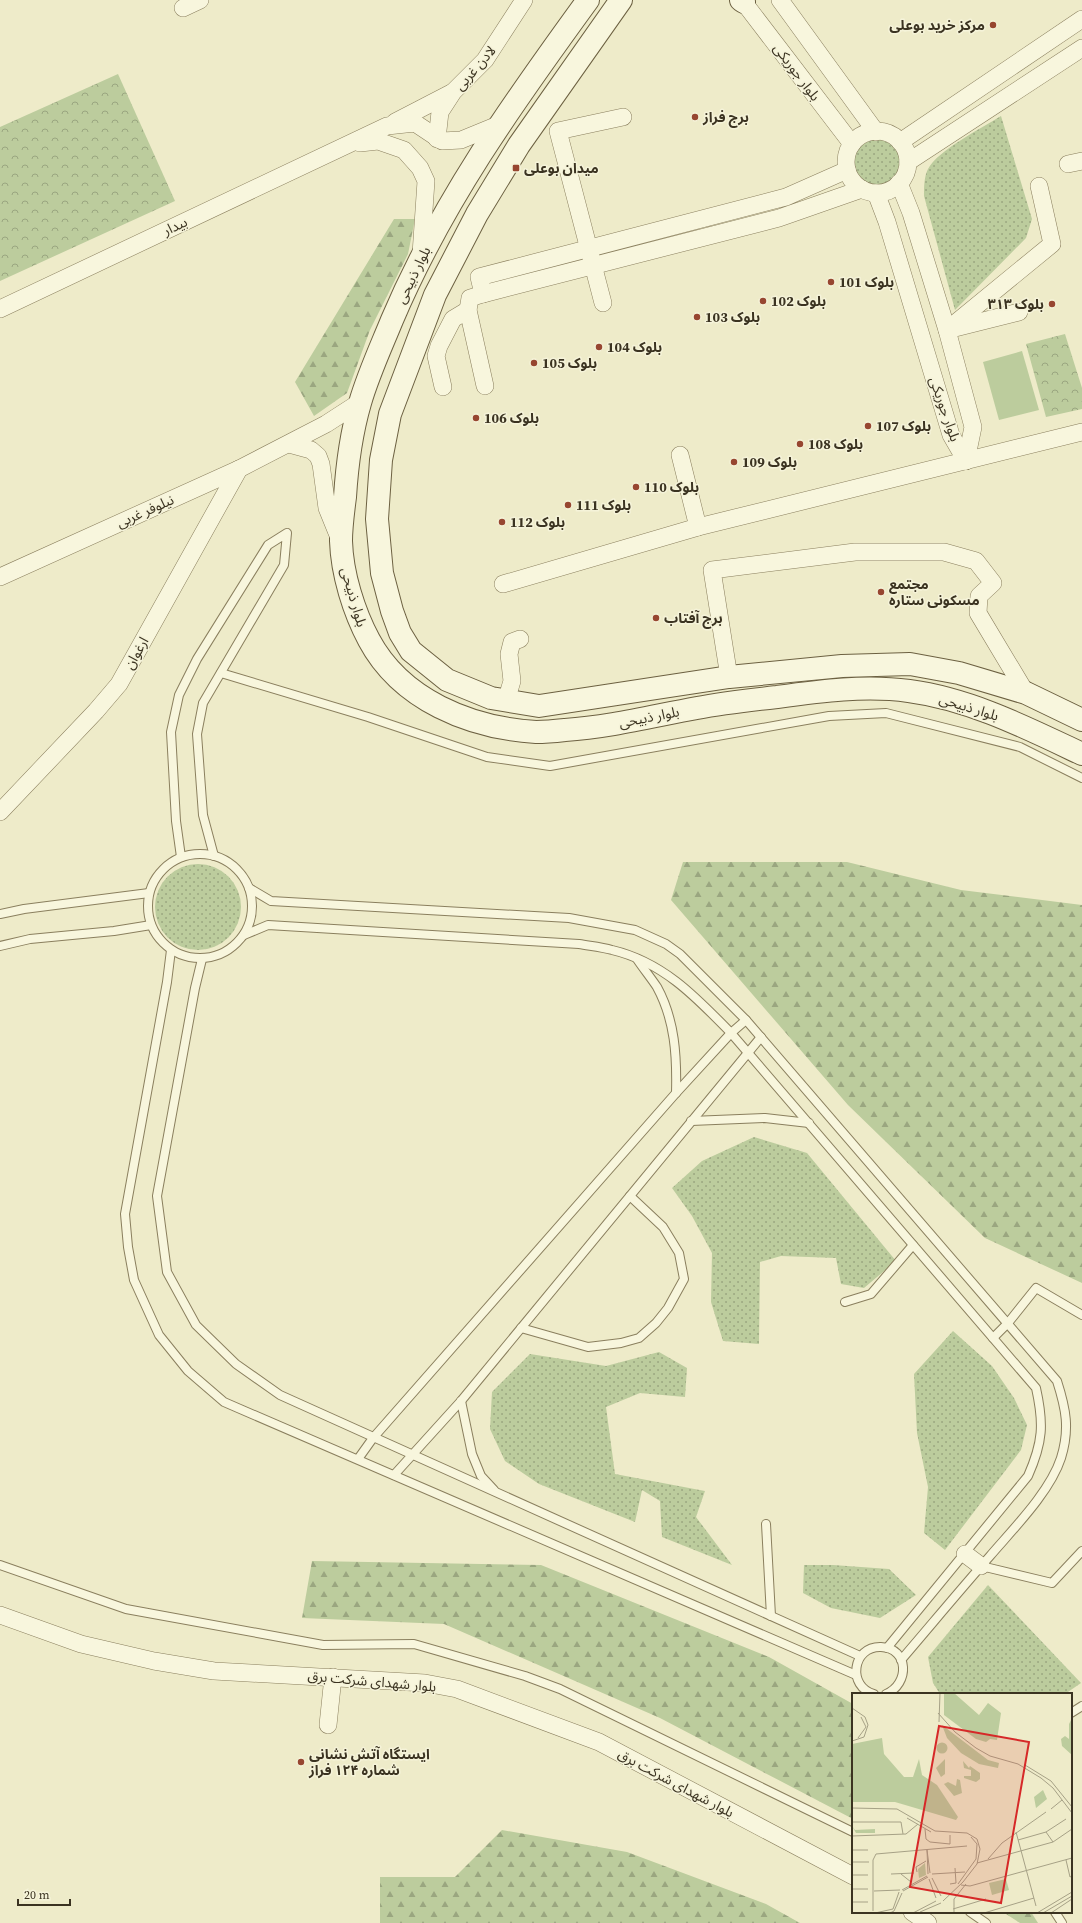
<svg xmlns="http://www.w3.org/2000/svg" width="1082" height="1923" viewBox="0 0 1082 1923" font-family="'Source Serif 4','Noto Sans Arabic',serif">
<defs>
<pattern id="grass-dots" width="8" height="8" patternUnits="userSpaceOnUse"><rect width="8" height="8" fill="#bccc9d"/><path d="M2 2h.1M6 6h.1" fill="none" stroke="#9aa680" stroke-width="1.8" stroke-linecap="round"/></pattern>
<pattern id="forest-firs" width="22" height="20" patternUnits="userSpaceOnUse"><rect width="22" height="20" fill="#bccc9d"/><path d="M5 1l3.5 6h-7zM16 11l3.5 6h-7z" fill="#9aa680"/></pattern>
<pattern id="park-crowns" width="20" height="18" patternUnits="userSpaceOnUse"><rect width="20" height="18" fill="#bccc9d"/><path d="M2 6a3 3 0 1 1 6 0M12 15a3 3 0 1 1 6 0" fill="none" stroke="#9aa680"/></pattern>
</defs>
<rect width="100%" height="100%" fill="#eeebc9"/>
<g fill="url(#grass-dots)">
<path d="M 1001,116 L 1032,219 L 1026,238 L 955,310 L 924,196 C 924,187 924,177 928,169 C 938,150 982,128 1001,116 Z"/>
<circle cx="877" cy="163" r="24"/>
<circle cx="198" cy="907" r="43"/>
<polygon points="754,1137 807,1153 896,1261 864,1288 841,1284 836,1258 781,1256 760,1262 759,1344 723,1341 711,1302 712,1253 692,1216 672,1188 702,1161"/>
<polygon points="953,1331 992,1366 1014,1398 1027,1425 1021,1450 945,1550 924,1533 928,1487 917,1433 914,1374"/>
<polygon points="659,1352 687,1368 685,1397 640,1393 606,1407 615,1474 705,1491 696,1517 732,1565 662,1537 660,1501 642,1490 635,1522 539,1484 505,1461 490,1429 492,1392 530,1354 606,1366"/>
<polygon points="804,1565 833,1565 889,1569 916,1595 880,1618 831,1608 803,1593"/>
<polygon points="988,1585 1081,1683 1065,1694 940,1694 933,1683 928,1657"/>
</g>
<g fill="url(#forest-firs)">
<polygon points="394,219 415,219 408,254 370,330 347,393 314,416 295,382"/>
<polygon points="683,862 847,862 961,890 1082,905 1082,1283 985,1238 848,1105 671,900"/>
<polygon points="312,1561 541,1565 769,1657 853,1704 853,1819 660,1718 444,1624 302,1618"/>
<polygon points="502,1830 627,1852 766,1904 800,1923 380,1923 380,1877 455,1877"/>
<polygon points="1003,1912 1031,1912 1038,1923 1020,1923"/>
</g>
<g fill="url(#park-crowns)">
<polygon points="118,74 175,201 0,281 0,127"/>
<polygon points="1065,334 1082,388 1082,409 1046,417 1026,344"/>
</g>
<polygon fill="#bccc9d" points="1022,351 1039,410 999,420 983,362"/>
<g fill="none" stroke-linecap="round" stroke-linejoin="round">
<defs>
<g id="lane">
<polyline points="221,673 368,717 487,757 550,766 829,716 886,713 1020,747 1082,778"/>
<circle cx="200" cy="906" r="52"/>
<polyline points="181,857 176,821 171,732 179,695 197,659 268,545 287,533 284,565 203,703 197,734 203,815 214,856"/>
<path d="M 249,888 L 271,901 L 569,918 L 635,930 L 666,944 L 680,954 L 746,1020 L 1057,1381 C 1066,1409 1070,1429 1061,1458 C 1050,1492 1013,1529 990,1556 C 960,1590 931,1625 901,1660"/>
<polyline points="0,914 24,909 149,893"/>
<path d="M 244,935 L 268,925 L 579,944 C 590,946 601,947 612,950 C 663,962 696,997 731,1033 L 1036,1388 C 1044,1424 1043,1442 1028,1476 L 887,1648"/>
<polyline points="0,946 30,939 114,931 151,925"/>
<polyline points="171,950 167,982 125,1214 128,1247 134,1280 159,1335 188,1371 224,1402 856,1675"/>
<polyline points="202,959 195,988 157,1196 167,1272 196,1325 236,1364 280,1395 860,1656"/>
<path d="M 637,959 C 643,968 651,978 657,987 C 675,1020 677,1056 676,1093"/>
<polyline points="691,1121 765,1118 809,1123"/>
<polyline points="845,1302 871,1294 913,1245"/>
<polyline points="521,1328 588,1347 621,1343 639,1338 656,1323 668,1308 684,1279 679,1253 663,1227 630,1196"/>
<polyline points="993,1338 1008,1323 1036,1288 1082,1315"/>
<polyline points="461,1401 472,1454 481,1476 494,1490"/>
<polyline points="358,1459 373,1438 676,1093 731,1033 746,1020"/>
<polyline points="394,1475 461,1401 761,1037"/>
<polyline points="766,1524 771,1616"/>
<polyline points="0,1565 126,1609 323,1645 414,1644 525,1676 560,1689 853,1832"/>
<polyline points="981,1566 1052,1583 1082,1551"/>
<path d="M 874,1694 C 847,1687 852,1646 881,1647 C 909,1648 910,1684 886,1694"/>
<polyline points="1071,1713 1082,1706"/>
<polyline points="970,1912 986,1923"/>
<polyline points="1055,1912 1062,1923"/>
</g>
<g id="street">
<polyline points="742,0 852,144"/>
<polyline points="780,0 876,132"/>
<polyline points="183,8 200,0"/>
<polyline points="395,122 451,93"/>
<circle cx="877" cy="162" r="31"/>
<polyline points="437,139 440,112 453,92 485,60 524,0"/>
<polyline points="900,142 1082,19"/>
<polyline points="360,143 378,141 404,150 420,168 426,181 421,254"/>
<polyline points="908,162 1082,48"/>
<polyline points="1068,164 1082,161"/>
<polyline points="847,170 786,197 479,277 483,294 779,218 862,189"/>
<polyline points="899,183 911,213 947,330 973,427 966,461"/>
<polyline points="876,193 887,222 951,435 966,461"/>
<polyline points="483,294 470,298 468,310 485,386"/>
<polyline points="603,303 558,131 623,117"/>
<polyline points="0,309 387,126 415,123 442,141 461,140 500,124"/>
<polyline points="951,329 1019,312"/>
<polyline points="947,330 1052,244 1039,186"/>
<polyline points="443,387 436,356 439,346 453,319 468,310"/>
<polyline points="289,444 311,450 318,456 321,464 327,508 340,540"/>
<polyline points="680,455 698,527"/>
<polyline points="0,577 239,469 326,424 360,402"/>
<polyline points="503,584 698,527 1082,432"/>
<polyline points="729,677 712,570 855,552 944,552 976,561 993,583 979,596 978,613 1026,693"/>
<polyline points="506,701 512,681 509,654 512,642 520,639"/>
<polyline points="0,812 96,711 119,684 239,469"/>
<polyline points="965,1554 981,1566"/>
<polyline points="0,1615 81,1644 154,1661 214,1671 425,1683 457,1689 599,1742 853,1876"/>
<polyline points="328,1725 333,1677"/>
<polyline points="912,1912 928,1923"/>
</g>
<g id="secondary">
<path d="M 588,0 C 513,103 442,202 392,320 C 381,347 368,375 360,403 C 351,434 347,465 345,497 C 343,512 341,527 341,541 C 342,574 354,612 369,640 C 401,700 470,728 536,732 C 546,732 556,731 565,730 C 610,727 653,716 697,708 C 723,703 750,700 777,697 C 821,691 865,685 909,691 C 970,699 1027,728 1082,754"/>
<polyline points="621,0 519,145 477,214 435,295 390,414 381,460 377,519 382,573 392,611 400,633 411,651 447,680 491,698 539,706 729,677 842,666 910,664 959,673 1026,693 1082,720"/>
<polyline points="741,0 744,2"/>
</g>
</defs>
<use href="#lane" stroke="#8a7f5e" stroke-width="10"/>
<use href="#street" stroke="#8a7f5e" stroke-width="18"/>
<use href="#secondary" stroke="#6c6041" stroke-width="24"/>
<use href="#lane" stroke="#f8f6dd" stroke-width="8"/>
<use href="#street" stroke="#f8f6dd" stroke-width="17"/>
<use href="#secondary" stroke="#f8f6dd" stroke-width="22"/>
</g>
<g fill="#974630" stroke="#f5f3d9" stroke-width="1.5">
<circle cx="993" cy="25" r="4"/>
<circle cx="695" cy="117" r="4"/>
<rect x="512" y="164" width="8" height="8" rx="2"/>
<circle cx="831" cy="282" r="4"/>
<circle cx="763" cy="301" r="4"/>
<circle cx="1052" cy="304" r="4"/>
<circle cx="697" cy="317" r="4"/>
<circle cx="599" cy="347" r="4"/>
<circle cx="534" cy="363" r="4"/>
<circle cx="476" cy="418" r="4"/>
<circle cx="868" cy="426" r="4"/>
<circle cx="800" cy="444" r="4"/>
<circle cx="734" cy="462" r="4"/>
<circle cx="636" cy="487" r="4"/>
<circle cx="568" cy="505" r="4"/>
<circle cx="502" cy="522" r="4"/>
<circle cx="881" cy="592" r="4"/>
<circle cx="656" cy="618" r="4"/>
<circle cx="301" cy="1762" r="4"/>
</g>
<g text-anchor="middle" stroke-width="3" stroke-linejoin="round" paint-order="stroke">
<g font-size="14" font-weight="bold" fill="#3b3321" stroke="#f5f3d9" text-anchor="start">
<text x="985" y="30" text-anchor="end">مرکز خرید بوعلی</text>
<text x="703" y="122">برج فراز</text>
<text x="524" y="173">میدان بوعلی</text>
<text x="839" y="287">بلوک 101</text>
<text x="771" y="306">بلوک 102</text>
<text x="1044" y="309" text-anchor="end">بلوک ۳۱۳</text>
<text x="705" y="322">بلوک 103</text>
<text x="607" y="352">بلوک 104</text>
<text x="542" y="368">بلوک 105</text>
<text x="484" y="423">بلوک 106</text>
<text x="876" y="431">بلوک 107</text>
<text x="808" y="449">بلوک 108</text>
<text x="742" y="467">بلوک 109</text>
<text x="644" y="492">بلوک 110</text>
<text x="576" y="510">بلوک 111</text>
<text x="510" y="527">بلوک 112</text>
<text x="889" y="589">مجتمع<tspan x="889" dy="16">مسکونی ستاره</tspan></text>
<text x="664" y="623">برج آفتاب</text>
<text x="309" y="1759">ایستگاه آتش نشانی<tspan x="309" dy="16">شماره ۱۲۴ فراز</tspan></text>
</g>
<g font-size="14" fill="#3b3321" stroke="#f5f3d9">
<text transform="translate(475 68) rotate(-49)" y="5">لادن غربی</text>
<text transform="translate(797 72) rotate(53)" y="5">بلوار جوریکی</text>
<text transform="translate(175 226) rotate(-25)" y="5">بیدار</text>
<text transform="translate(413 275) rotate(-64)" y="5">بلوار ذبیحی</text>
<text transform="translate(945 409) rotate(71)" y="5">بلوار جوریکی</text>
<text transform="translate(145 511) rotate(-24)" y="5">نیلوفر غربی</text>
<text transform="translate(354 597) rotate(74)" y="5">بلوار ذبیحی</text>
<text transform="translate(136 653) rotate(-61)" y="5">ارغوان</text>
<text transform="translate(969 707) rotate(17)" y="5">بلوار ذبیحی</text>
<text transform="translate(649 717) rotate(-11)" y="5">بلوار ذبیحی</text>
<text transform="translate(372 1681) rotate(5)" y="5">بلوار شهدای شرکت برق</text>
<text transform="translate(676 1783) rotate(28)" y="5">بلوار شهدای شرکت برق</text>
</g>
</g>
<g transform="translate(852 1693)">
<rect width="220" height="220" fill="#eeebc9"/>
<path d="M84.5 55a5.5 5.5 0 1 1 11 0a5.5 5.5 0 1 1-11 0ZM 93,66 L 93,81 L 89,84 L 84,75 ZM 111,68 L 117,75 L 118,73 L 128,80 L 128,86 L 124,89 L 112,85 L 112,83 L 119,83 L 119,77 L 112,75 ZM 105,86 L 108,87 L 110,100 L 102,103 L 92,91 L 96,89 L 104,93 ZM 191,97 L 195,106 L 184,115 L 182,104 ZM 0,133 L 3,137 L 23,136 L 23,140 L 4,140 ZM 73,170 L 74,182 L 67,185 L 66,176 Z" fill="#bccc9d"/>
<path d="M 92,0 L 102,0 L 127,22 L 136,10 L 149,20 L 145,47 L 138,46 L 134,49 L 124,46 L 92,22 ZM 220,25 L 220,62 L 210,53 L 209,46 L 213,43 L 217,46 L 217,31 ZM 90,32 L 136,67 L 147,70 L 146,75 L 127,71 L 109,60 L 95,45 ZM 30,45 L 32,61 L 52,84 L 61,84 L 67,66 L 70,82 L 85,92 L 106,124 L 104,127 L 43,109 L 0,109 L 0,51 Z" fill="#bccc9d"/>
<path d="M 154,186 L 157,197 L 140,202 L 137,190 Z" fill="#bccc9d"/>
<path fill="none" stroke="#a6a186" stroke-width="1" d="M 0,15 L 13,24 L 16,32 L 12,44 L 0,48M 86,20 L 103,39 L 124,55 L 138,63 L 166,71 L 189,85 L 201,95 L 220,120M 87,29 L 88,0M 6,45 L 14,34 L 9,24M 173,72 L 199,88 L 220,114M 0,115 L 45,116 L 83,138 L 115,140 L 125,146 L 128,156 L 125,171 L 111,189 L 91,208M 199,116 L 210,107M 55,125 L 79,139M 0,129 L 49,129 L 51,141M 73,136 L 74,146 L 78,149 L 98,151 L 98,142M 164,139 L 184,213M 194,139 L 201,149M 0,143 L 54,141 L 66,131M 166,147 L 194,139 L 214,126M 0,157 L 16,157M 75,157 L 76,181M 75,157 L 78,180M 136,166 L 150,150 L 194,119M 214,167 L 218,184 L 220,183M 0,169 L 17,169M 125,170 L 201,149 L 220,136M 65,179 L 64,174 L 74,168M 39,181 L 62,180M 49,181 L 59,189M 80,181 L 113,179M 0,182 L 16,182M 80,185 L 89,203M 77,186 L 84,205M 98,191 L 104,190 L 103,175M 106,191 L 124,166 L 125,151 L 119,144M 109,192 L 118,193 L 220,165M 0,196 L 16,196M 50,197 L 75,183M 22,198 L 48,197M 51,198 L 76,184M 0,209 L 16,209M 101,216 L 134,206M 21,218 L 21,167 L 24,161 L 115,153M 68,219 L 89,210M 23,220 L 41,216 L 47,199M 38,220 L 42,218 L 50,200M 61,220 L 84,208M 102,220 L 102,206 L 114,191M 132,220 L 182,205M 185,220 L 220,199M 191,220 L 220,203M 199,220 L 220,206"/>
<path fill="#d62828" fill-opacity="0.15" stroke="#d62828" stroke-width="2" d="M 87,33 L 177,49 L 149,210 L 58,194 Z"/>
<rect width="220" height="220" fill="none" stroke="#3b3321" stroke-width="2"/>
</g>
<path d="M18 1899v6h52v-6" fill="none" stroke="#3b3321" stroke-width="2"/>
<text x="24" y="1899" font-size="12" fill="#3b3321" stroke="#f5f3d9" stroke-width="3" paint-order="stroke">20 m</text>
</svg>
